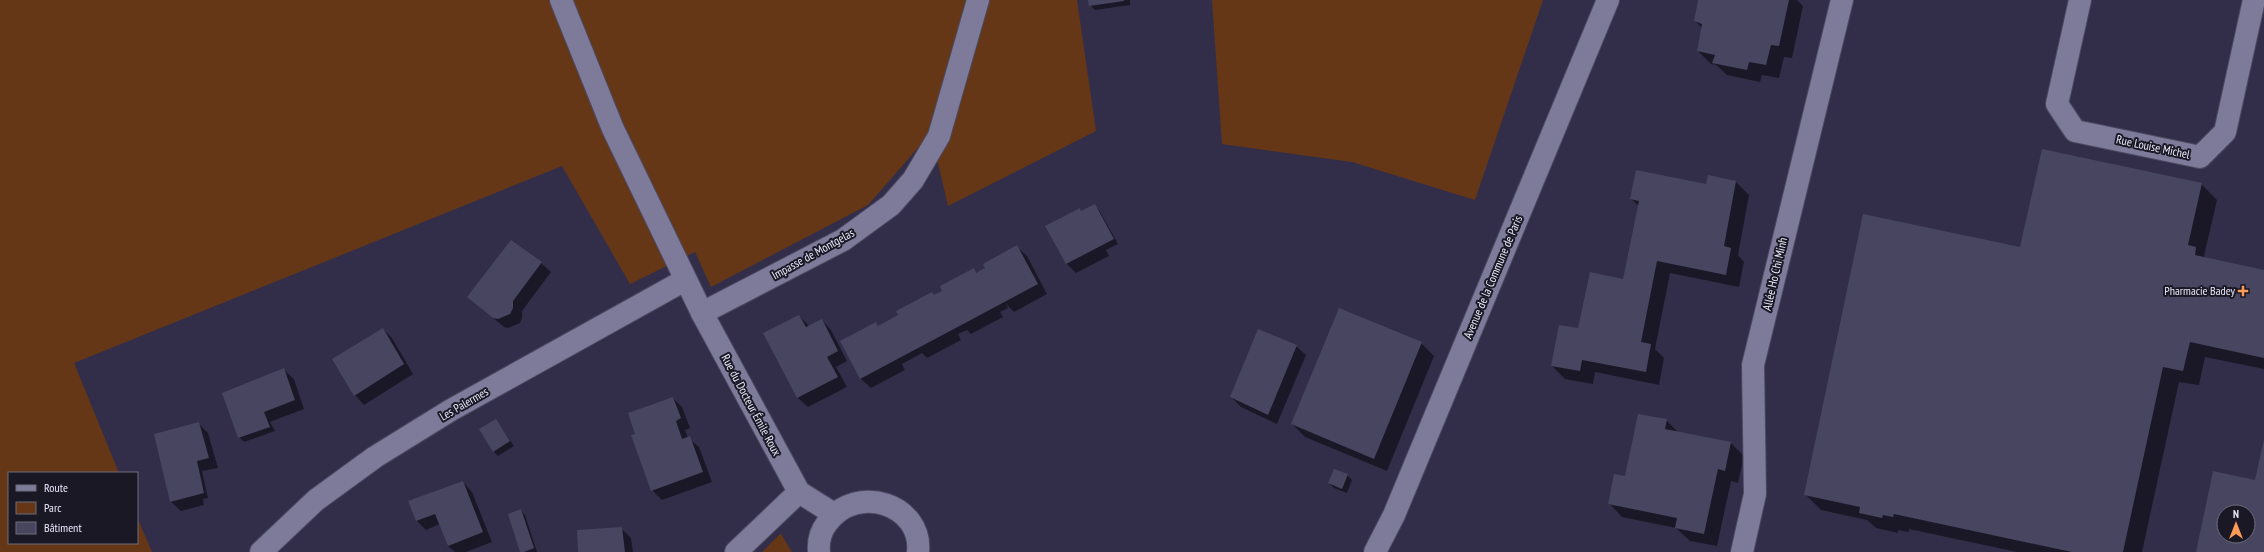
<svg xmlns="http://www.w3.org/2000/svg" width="2264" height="552" viewBox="0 0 2264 552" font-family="'PT Sans Narrow',sans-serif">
<rect width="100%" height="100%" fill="#322e49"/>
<g fill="#653717">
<polygon points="0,0 1077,0 1096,131 948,206 931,133 868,205 711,287 695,252 630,284 562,166 74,363 119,473 9,473 9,543 137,543 137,517 152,552 0,552"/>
<polygon points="1212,0 1543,0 1475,200 1352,162 1222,144"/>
<polygon points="781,534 792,552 762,552 780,534"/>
</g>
<g fill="#0007">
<polygon points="1089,0 1130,0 1130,5 1095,10 1090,5"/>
<polygon points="1699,0 1797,0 1803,6 1792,58 1784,57 1779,78 1762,75 1760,82 1727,75 1716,65 1711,64 1698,51 1702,28 1695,21"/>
<polygon points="1709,176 1736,182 1749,195 1738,255 1744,262 1739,287 1670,273 1655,349 1664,358 1659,385 1595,372 1593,384 1565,379 1552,366 1579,329 1624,280 1639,206 1631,199 1707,185"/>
<polygon points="2201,184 2217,200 2204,256 2207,259 2264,271 2264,369 2205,357 2199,385 2179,382 2142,552 2017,552 1909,529 1909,532 1898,530 1898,533 1876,528 1867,520 1821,510 1805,494 2020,248"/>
<polygon points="1094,205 1099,210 1118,244 1106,250 1109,256 1076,273 1067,264 1047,227 1080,209 1082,212"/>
<polygon points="1017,247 1027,256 1047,294 1014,312 1006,304 1008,308 1000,312 1003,317 971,334 967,330 958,334 961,340 927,358 922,353 902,364 905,370 871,388 861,379 841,342 875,323 879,327 935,296 973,270 977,274"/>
<polygon points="541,263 551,272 522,311 522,318 520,323 508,328 504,327 468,297"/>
<polygon points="799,316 809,326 822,320 831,330 847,361 836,367 847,387 808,407 798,398 765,333"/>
<polygon points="383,329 392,338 413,374 364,405 355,395 333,359"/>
<polygon points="1421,343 1434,356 1387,471 1305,437 1292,424"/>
<polygon points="1296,346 1306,355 1277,424 1241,407 1231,397"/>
<polygon points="284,370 294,379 304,409 270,422 275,431 244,442 239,437"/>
<polygon points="673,398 682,407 690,428 685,430 688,438 699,447 712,482 662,500 652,490 637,434"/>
<polygon points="496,420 514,446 498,456 493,451"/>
<polygon points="1666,420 1679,433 1731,443 1744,456 1738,483 1731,481 1717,546 1690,541 1676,528 1622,517 1609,503"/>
<polygon points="198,423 208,433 218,468 202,471 208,498 203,499 204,505 181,511 171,502"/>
<polygon points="1347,475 1352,480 1347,493 1334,488 1329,483"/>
<polygon points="463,482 472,492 492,542 466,552 455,552 448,546 440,524 426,530 416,520"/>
<polygon points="521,510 525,515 537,552 522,552"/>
<polygon points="621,528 631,538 633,552 579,552"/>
</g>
<g fill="#484561" fill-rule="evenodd">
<polygon points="1088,0 1124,0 1124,1 1089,6"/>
<polygon points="1698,0 1789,0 1779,46 1771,45 1766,65 1749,62 1747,70 1712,63 1715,55 1697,51 1702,24 1694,21"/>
<polygon points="2042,149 2202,183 2188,245 2196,247 2195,255 2264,270 2264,358 2190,342 2183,371 2163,367 2123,552 2072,552 1894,514 1893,517 1883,515 1882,518 1859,513 1860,507 1804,495 1863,214 2020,247"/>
<polygon points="1636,170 1706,184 1708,175 1736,181 1724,246 1731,248 1726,275 1657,261 1641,342 1651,344 1646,372 1582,360 1580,371 1551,366 1559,325 1578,328 1590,272 1623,279 1639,201 1630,199"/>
<polygon points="1095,204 1114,239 1066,264 1045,226 1080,208 1081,211"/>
<polygon points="511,240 542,262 513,301 513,308 510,314 498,319 493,318 467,297"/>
<polygon points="1017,245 1038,284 860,379 840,341 876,322 878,326 898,315 896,311 932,292 934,295 942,291 940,286 974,268 976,273 985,268 983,264"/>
<polygon points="1339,308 1422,342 1374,459 1291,424"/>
<polygon points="799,315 806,327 822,319 838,351 827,357 838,377 797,398 763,333"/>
<polygon points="383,328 404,364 354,396 332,359"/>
<polygon points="1258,329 1297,345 1268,415 1230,397"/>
<polygon points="284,368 295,400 264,412 270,427 238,438 222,393"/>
<polygon points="673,397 681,418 676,421 682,439 690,436 703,472 651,491 631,435 635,434 628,413"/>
<polygon points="1638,414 1667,419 1665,429 1731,442 1725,471 1718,469 1704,534 1675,528 1677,518 1608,504 1614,474 1625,476"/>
<polygon points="496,419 510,441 493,452 479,429"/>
<polygon points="199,422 209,458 197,461 204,493 170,502 154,434"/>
<path d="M 2264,439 L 2264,552 L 2196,552 L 2213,471 L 2255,480 ZM 2224,512 L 2248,512 L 2248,536 L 2224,536 Z"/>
<polygon points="1334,469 1348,474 1342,489 1328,483"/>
<polygon points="463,481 483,532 448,546 435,514 416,521 408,501"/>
<polygon points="521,509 534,548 524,552 520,552 508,514"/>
<polygon points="622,527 625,552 578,552 577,530"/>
</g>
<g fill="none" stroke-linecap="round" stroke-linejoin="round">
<defs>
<g id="minor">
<polyline points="561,0 613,129 702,313 799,492 834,514"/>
<polyline points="2080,0 2057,104 2075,131 2200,157 2225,132 2254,0"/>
<polyline points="702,313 843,240 891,205 913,180 939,136 978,0"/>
<polyline points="261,552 316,500 375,457 451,410 685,280"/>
<polyline points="736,552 799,492"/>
<path d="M 819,552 C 818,542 821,531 827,523 C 857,482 923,505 918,552"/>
<polyline points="1375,552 1394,515 1608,0"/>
<polyline points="1742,552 1755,494 1753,365 1842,0"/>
</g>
</defs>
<use href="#minor" stroke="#4c4960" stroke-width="24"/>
<use href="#minor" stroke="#7d7a9a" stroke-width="22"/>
</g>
<path fill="#fe9b59" stroke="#1a1825" stroke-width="1.5" d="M2241 285h4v4h4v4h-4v4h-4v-4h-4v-4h4z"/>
<g text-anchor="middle" stroke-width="4" stroke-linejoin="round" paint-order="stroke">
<g font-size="12" fill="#eae9fb" stroke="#1a1825">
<text transform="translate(2153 147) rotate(12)" y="4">Rue Louise Michel</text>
<text transform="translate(813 254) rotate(-29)" y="4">Impasse de Montgelas</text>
<text transform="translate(1775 274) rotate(-77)" y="4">Allée Ho Chi Minh</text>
<text transform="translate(1493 277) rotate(-67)" y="4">Avenue de la Commune de Paris</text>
<text transform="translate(464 404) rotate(-30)" y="4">Les Palermes</text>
<text transform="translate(751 405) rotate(62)" y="4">Rue du Docteur Émile Roux</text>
</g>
<g font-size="12" fill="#eae9fb" stroke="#1a1825" text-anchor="end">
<text x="2235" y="295">Pharmacie Badey</text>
</g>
</g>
<rect x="8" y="472" width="130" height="72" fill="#1a1825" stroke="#6d6c7b"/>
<rect x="16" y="485" width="20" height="6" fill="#7d7a9a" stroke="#6d6c7b"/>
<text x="44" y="492" font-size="12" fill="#eae9fb">Route</text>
<rect x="16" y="502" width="20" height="12" fill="#653717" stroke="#6d6c7b"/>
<text x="44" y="512" font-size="12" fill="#eae9fb">Parc</text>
<rect x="16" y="522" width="20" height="12" fill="#484561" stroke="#6d6c7b"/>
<text x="44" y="532" font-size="12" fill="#eae9fb">Bâtiment</text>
<g transform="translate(2236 524)"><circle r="19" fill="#1a1825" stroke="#6d6c7b"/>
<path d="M0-3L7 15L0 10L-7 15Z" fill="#fe9b59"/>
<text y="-6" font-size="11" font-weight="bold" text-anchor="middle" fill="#eae9fb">N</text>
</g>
</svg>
